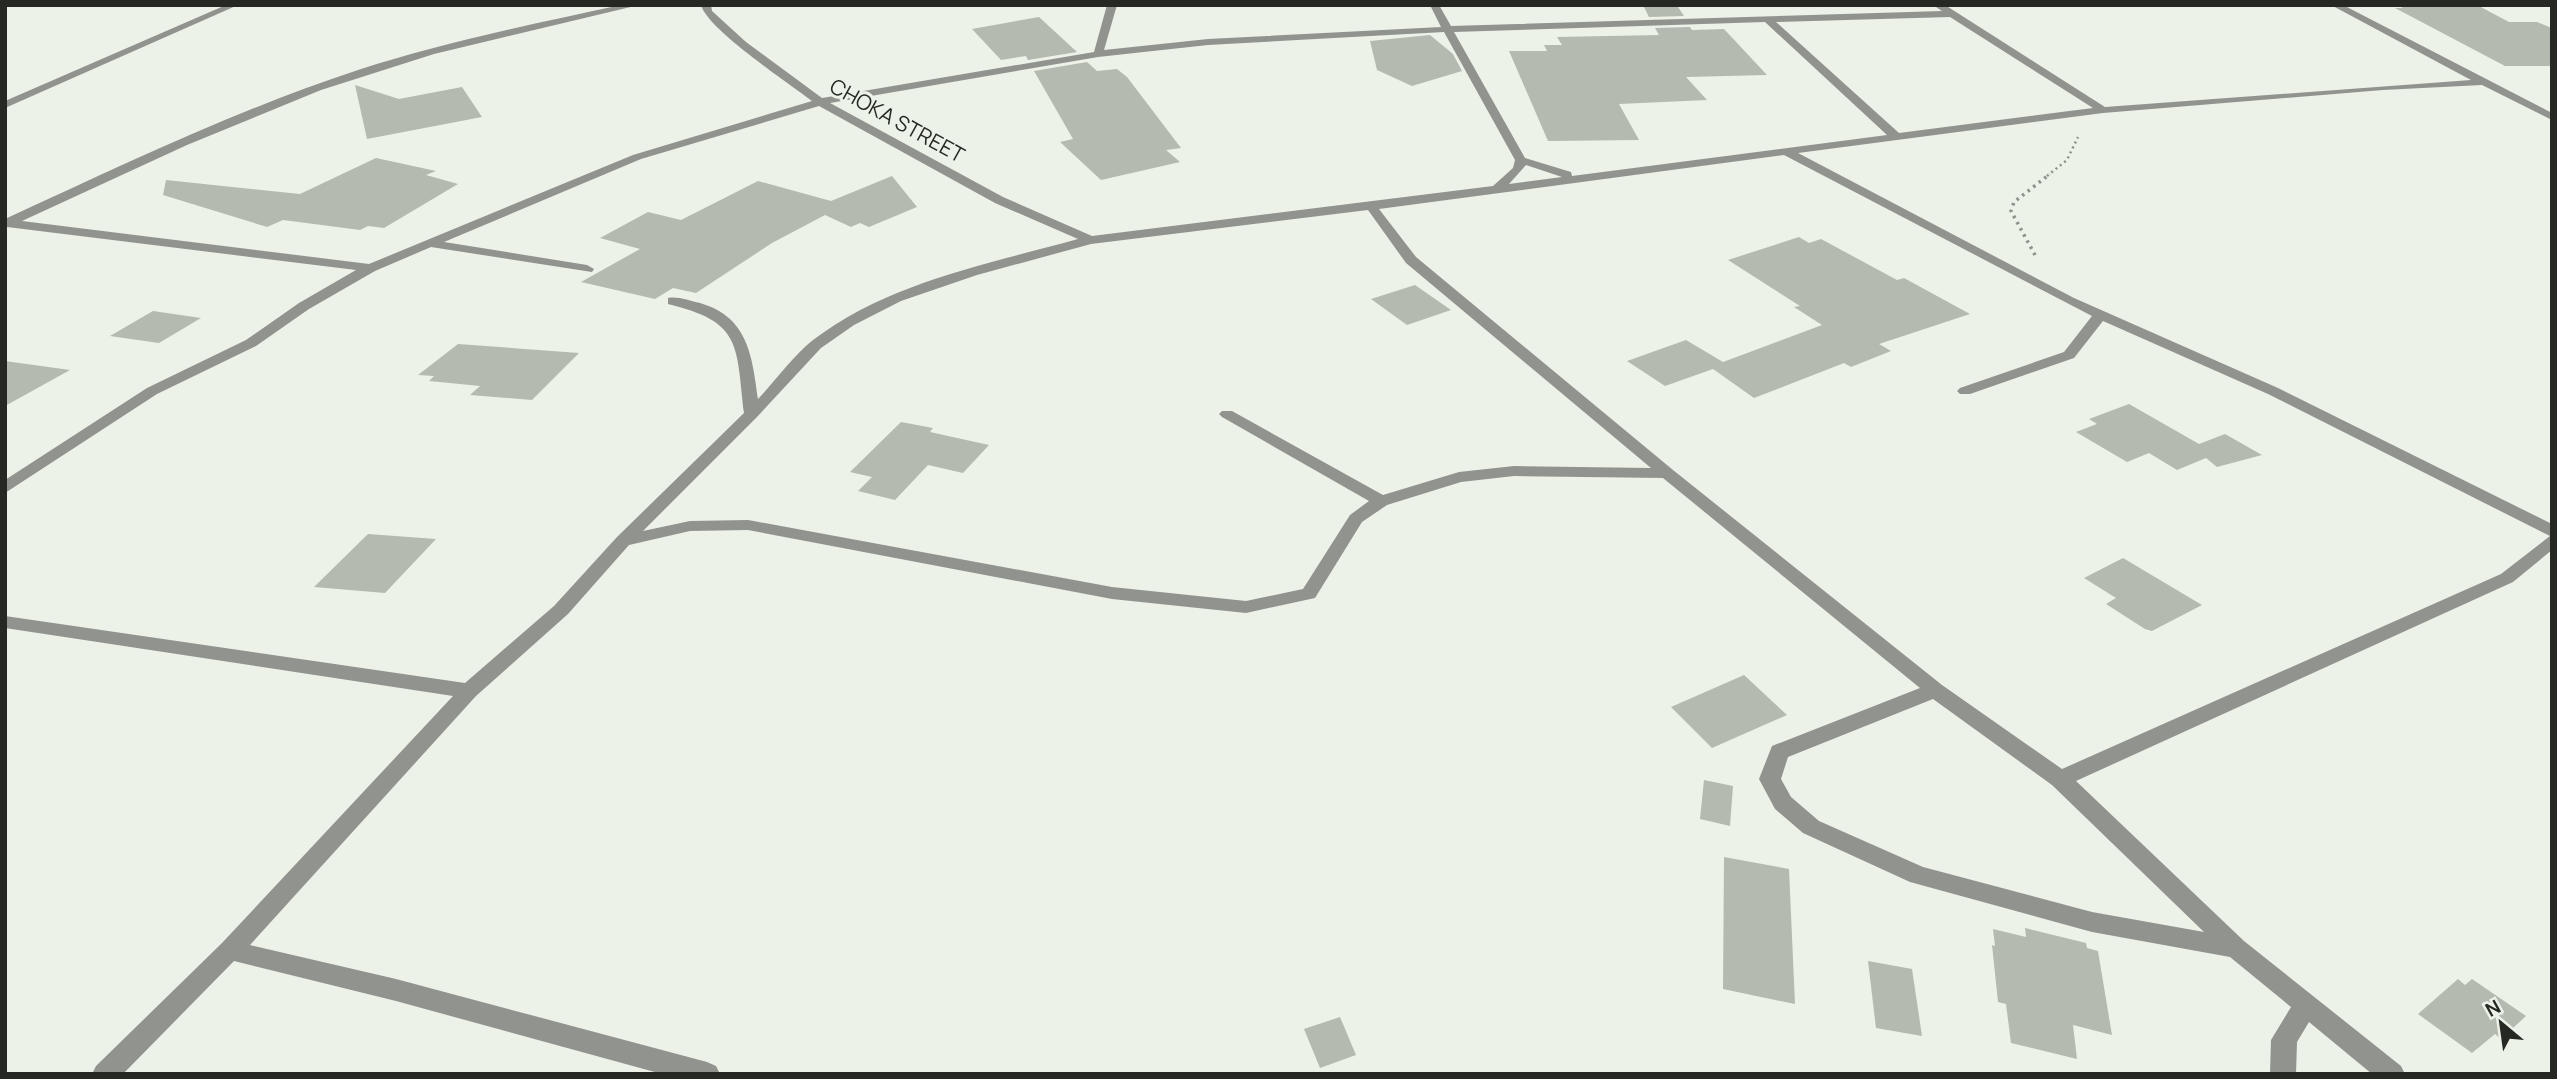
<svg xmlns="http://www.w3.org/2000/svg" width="2557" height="1079" viewBox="0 0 2557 1079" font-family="Manrope,sans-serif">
<rect width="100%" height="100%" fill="#ecf2e7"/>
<g fill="#b4bab0">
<polygon points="2397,5 2477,5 2509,22 2537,22 2552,28 2552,66 2505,66 2395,8 2403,8"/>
<polygon points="1644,7 1678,7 1684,16 1649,17"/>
<polygon points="1039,17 1077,52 1028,60 1026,56 1001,60 972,29"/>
<polygon points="1690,27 1692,30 1724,29 1767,75 1686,77 1707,100 1619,104 1639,140 1548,141 1509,51 1547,51 1544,45 1562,45 1557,37 1659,35 1655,28"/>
<polygon points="1430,35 1453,54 1462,71 1412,86 1377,70 1370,41"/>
<polygon points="1087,62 1097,71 1117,69 1127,77 1181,148 1166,150 1180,162 1101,180 1060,142 1073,139 1034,71"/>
<polygon points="355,85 399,99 462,87 482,117 367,139"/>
<polygon points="376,158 436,171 426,175 458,184 384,228 368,226 360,230 283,220 267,227 163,195 166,180 300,194"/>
<polygon points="892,176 917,207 869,227 860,223 851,227 825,215 772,243 696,293 673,288 655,299 581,282 640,249 600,238 648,212 681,220 758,181 831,201"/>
<polygon points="1799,237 1809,243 1821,239 1897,280 1904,278 1970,314 1879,344 1891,351 1851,367 1844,363 1754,398 1713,369 1665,386 1627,361 1686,340 1723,362 1822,325 1794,307 1800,306 1728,260"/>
<polygon points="1415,285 1451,310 1407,325 1371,299"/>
<polygon points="153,311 201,318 159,343 110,336"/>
<polygon points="458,344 579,353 532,400 470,395 480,386 429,381 434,376 418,375"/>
<polygon points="5,361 70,370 5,406"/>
<polygon points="2129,404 2199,444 2225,434 2262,455 2217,467 2206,458 2177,470 2149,453 2127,462 2076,432 2097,424 2089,419"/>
<polygon points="901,422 933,428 930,432 989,445 963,473 928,465 895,500 858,491 872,477 850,472"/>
<polygon points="368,534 436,539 385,593 314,587"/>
<polygon points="2123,558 2202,605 2152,631 2145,629 2106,604 2116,598 2084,578"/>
<polygon points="1744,675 1787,715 1712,748 1671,707"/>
<polygon points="1704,780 1733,786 1730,826 1700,819"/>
<polygon points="1724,857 1789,869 1795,1004 1723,989"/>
<polygon points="2025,928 2086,943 2087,948 2098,951 2112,1035 2073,1025 2077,1059 2011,1043 2006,1004 1998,1002 1992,945 1995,946 1993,929 2026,937"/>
<polygon points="1868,961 1912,969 1922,1036 1876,1028"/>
<polygon points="2458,979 2465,985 2472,979 2526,1016 2501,1039 2495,1034 2472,1053 2418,1014"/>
<polygon points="1340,1017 1356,1055 1320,1068 1304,1029"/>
</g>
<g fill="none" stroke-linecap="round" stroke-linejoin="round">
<polyline stroke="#8d9189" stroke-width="2.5" stroke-dasharray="2 3.5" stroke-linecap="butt" points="2047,176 2067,160 2078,137"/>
<polyline stroke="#8d9189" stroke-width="3.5" stroke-dasharray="2.5 4.5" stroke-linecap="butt" points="2035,255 2011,211 2014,202 2050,174"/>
<g fill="#91938f" fill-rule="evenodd">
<polygon points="226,5 238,5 5,108 5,101"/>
<path d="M 621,5 L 639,5 L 434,54 L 321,90 L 187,145 L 22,221 L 369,264 L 633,155 L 812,101 C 789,83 708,30 701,5 L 711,5 L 712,11 L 746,42 L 822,98 L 1094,52 L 1107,5 L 1117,5 L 1104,50 L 1208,39 L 1441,27 L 1430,5 L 1439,5 L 1451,26 L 1942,11 L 1936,7 L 1945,5 L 2105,107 L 2471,80 L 2331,5 L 2343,5 L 2552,113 L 2552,120 L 2482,85 L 2383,90 L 2103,113 L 1798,153 L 2074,298 L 2278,388 L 2552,524 L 2552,550 L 2513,582 L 2076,781 L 2244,941 L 2401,1066 L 2405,1074 L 2372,1074 L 2309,1022 L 2297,1042 L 2296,1074 L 2270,1074 L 2271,1040 L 2291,1007 L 2230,957 L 2092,932 L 1910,882 L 1803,833 L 1775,809 L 1759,779 L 1772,746 L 1920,688 L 1663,478 L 1514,476 L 1461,482 L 1387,505 L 1362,522 L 1315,598 L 1246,613 L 1112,599 L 748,530 L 690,531 L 629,545 L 568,614 L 476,696 L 250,945 L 396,979 L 707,1062 L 716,1066 L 720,1074 L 662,1074 L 396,1001 L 234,961 L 123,1074 L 92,1074 L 96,1066 L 222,943 L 453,696 L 5,628 L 5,616 L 465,683 L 554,606 L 617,537 L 744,413 C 736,344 742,322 668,304 L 668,298 C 678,296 690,301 700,303 C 748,317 752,355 758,399 C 776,380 793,356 813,340 C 889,282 988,264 1078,239 L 995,203 L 819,106 L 641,159 L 444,242 L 587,265 L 594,269 L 592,272 L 431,247 L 375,271 L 309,309 L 256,346 L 157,394 L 5,493 L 5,480 L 147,388 L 246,340 L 299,303 L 356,270 L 7,227 L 5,219 C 121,166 236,110 358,70 C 444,42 533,24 621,5 ZM 1950,17 L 2093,108 L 1899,133 L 1776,22 ZM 1765,22 L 1887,135 L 1572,176 L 1571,172 L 1525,158 L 1454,32 ZM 1444,32 L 1515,160 L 1513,168 L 1493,186 L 1092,236 L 1003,197 L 830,103 L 1098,57 L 1208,45 ZM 1784,155 L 2092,316 L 2064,352 L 1960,388 L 1957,391 L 1960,394 L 1970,394 L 2074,358 L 2103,321 L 2268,394 L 2550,536 L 2501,574 L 2062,769 L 1942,685 L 1673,470 L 1416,257 L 1379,209 ZM 1526,165 L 1562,177 L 1509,184 ZM 1368,210 L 1406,263 L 1651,468 L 1514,466 L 1459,472 L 1383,495 L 1232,411 L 1222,411 L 1219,414 L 1222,417 L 1369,501 L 1350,515 L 1303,589 L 1246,601 L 1112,587 L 748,520 L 690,521 L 643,531 L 757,417 L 821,348 L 854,325 L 901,301 L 977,275 L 1091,244 ZM 1933,699 L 2052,785 L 2204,932 L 2092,912 L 1923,867 L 1819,821 L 1791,797 L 1781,779 L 1788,757 Z"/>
</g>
</g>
<g text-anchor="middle" stroke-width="6" stroke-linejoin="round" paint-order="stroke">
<g font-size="21" fill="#262824" stroke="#ecf2e7">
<text transform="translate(897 121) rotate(29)" y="7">CHOKA STREET</text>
</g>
</g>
<rect width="2557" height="1079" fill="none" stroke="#262824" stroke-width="14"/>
<g transform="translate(2501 1023) rotate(331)" stroke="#ecf2e7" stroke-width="5" paint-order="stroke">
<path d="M0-5L12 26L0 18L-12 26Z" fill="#262824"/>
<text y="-10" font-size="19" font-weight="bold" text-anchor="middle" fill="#262824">N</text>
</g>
</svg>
